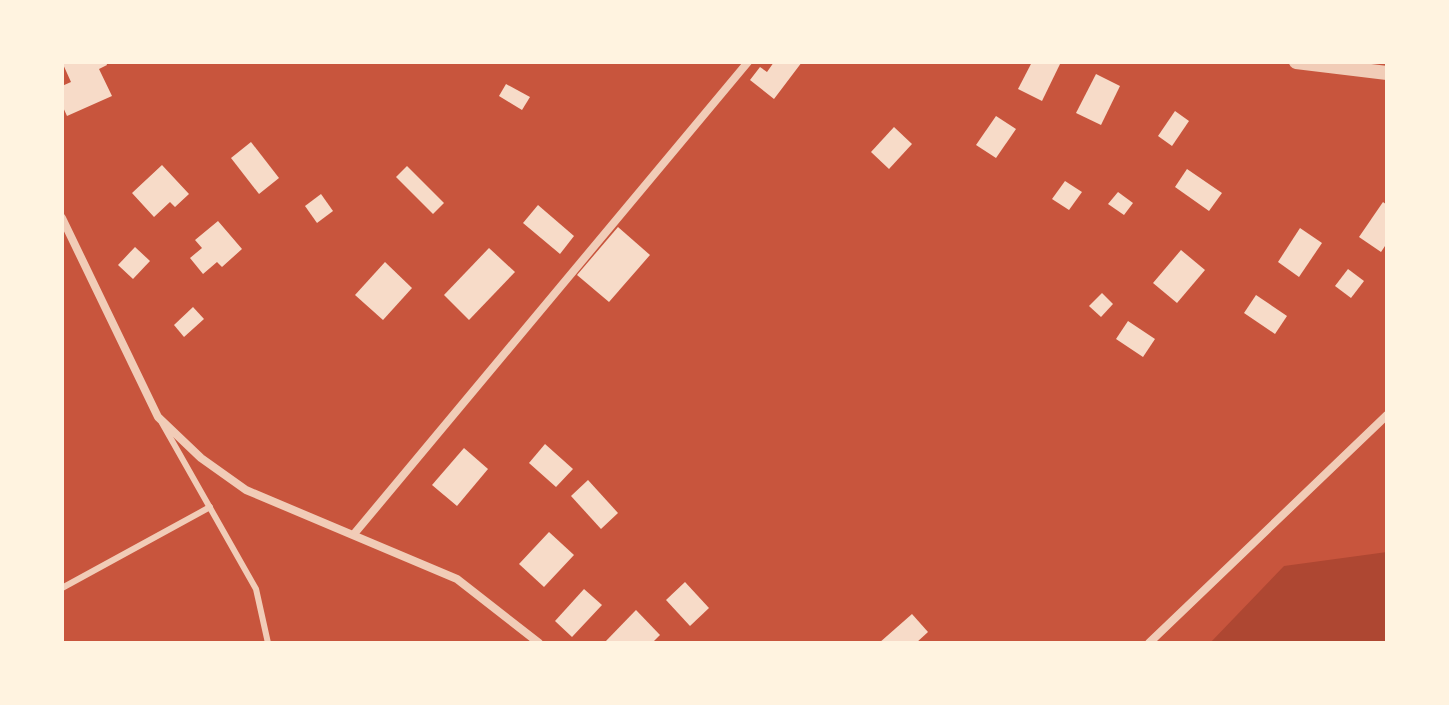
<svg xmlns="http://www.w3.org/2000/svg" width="1449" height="705" viewBox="0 0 1449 705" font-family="Montserrat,sans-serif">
<rect width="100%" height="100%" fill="#c8553d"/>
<polygon fill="#ae4732" points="1387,552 1387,643 1210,643 1284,566"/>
<g fill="#f7dbc8">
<polygon points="62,62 106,62 107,65 99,69 112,96 67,116 62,105 62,86 71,82"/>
<polygon points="774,62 802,62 774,99 750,80 760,67 767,72"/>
<polygon points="1032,62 1061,62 1042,101 1018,89"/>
<polygon points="1096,74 1120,86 1101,125 1076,113"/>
<polygon points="506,84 530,97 522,110 499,96"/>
<polygon points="1175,111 1189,121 1172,146 1158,136"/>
<polygon points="996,116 1016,129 996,158 976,145"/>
<polygon points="894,127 912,144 889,169 871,152"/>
<polygon points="251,142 279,178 259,194 231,158"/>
<polygon points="162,165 189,194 175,207 170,202 154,217 132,193"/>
<polygon points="407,166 444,203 433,214 396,177"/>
<polygon points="1187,169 1222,193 1209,211 1175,187"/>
<polygon points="1065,181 1082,192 1069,210 1052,199"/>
<polygon points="1118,192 1133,203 1124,215 1108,204"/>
<polygon points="321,194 333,211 317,223 305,206"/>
<polygon points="1383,202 1387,205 1387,243 1381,252 1359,237"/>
<polygon points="538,205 574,236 560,254 523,223"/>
<polygon points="218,221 242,249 222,267 217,262 203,274 190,258 202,248 195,240"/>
<polygon points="618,227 650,255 609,302 577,275"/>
<polygon points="1300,228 1322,243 1299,277 1278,262"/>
<polygon points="135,247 150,261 133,279 118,265"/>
<polygon points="489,248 515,272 469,320 444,295"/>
<polygon points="1181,250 1205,270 1177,303 1153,283"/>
<polygon points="385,262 412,288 383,320 355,295"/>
<polygon points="1348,269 1364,281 1351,298 1335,286"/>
<polygon points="1102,293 1113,304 1101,317 1089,306"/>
<polygon points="1256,295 1287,316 1275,334 1244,313"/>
<polygon points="193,307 204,319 184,337 174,325"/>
<polygon points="1128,321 1155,339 1143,357 1116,339"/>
<polygon points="545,444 573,469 556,487 529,463"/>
<polygon points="464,448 488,469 457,506 432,485"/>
<polygon points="588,480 618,513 601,529 571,496"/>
<polygon points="549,532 574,555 544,587 519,564"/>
<polygon points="685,582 709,608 690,626 666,600"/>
<polygon points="584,589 602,605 572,637 555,621"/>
<polygon points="636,610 660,635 652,643 604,643"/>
<polygon points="912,614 928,632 916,643 879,643"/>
</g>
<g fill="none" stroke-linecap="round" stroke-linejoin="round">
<g stroke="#f1ccb7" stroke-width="6">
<polyline points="162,423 256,589 268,643"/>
<polyline points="62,588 210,507"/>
</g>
<g stroke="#f1ccb7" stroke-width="8">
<polyline points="62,218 158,417 201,458 246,490 457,579 539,643"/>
<polyline points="354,534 748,62"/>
<polyline points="1149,643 1387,415"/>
</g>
<polyline stroke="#f1ccb7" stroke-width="14" points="1296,62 1387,73"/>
</g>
<rect width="1449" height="705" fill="none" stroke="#fff3e0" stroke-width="128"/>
</svg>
